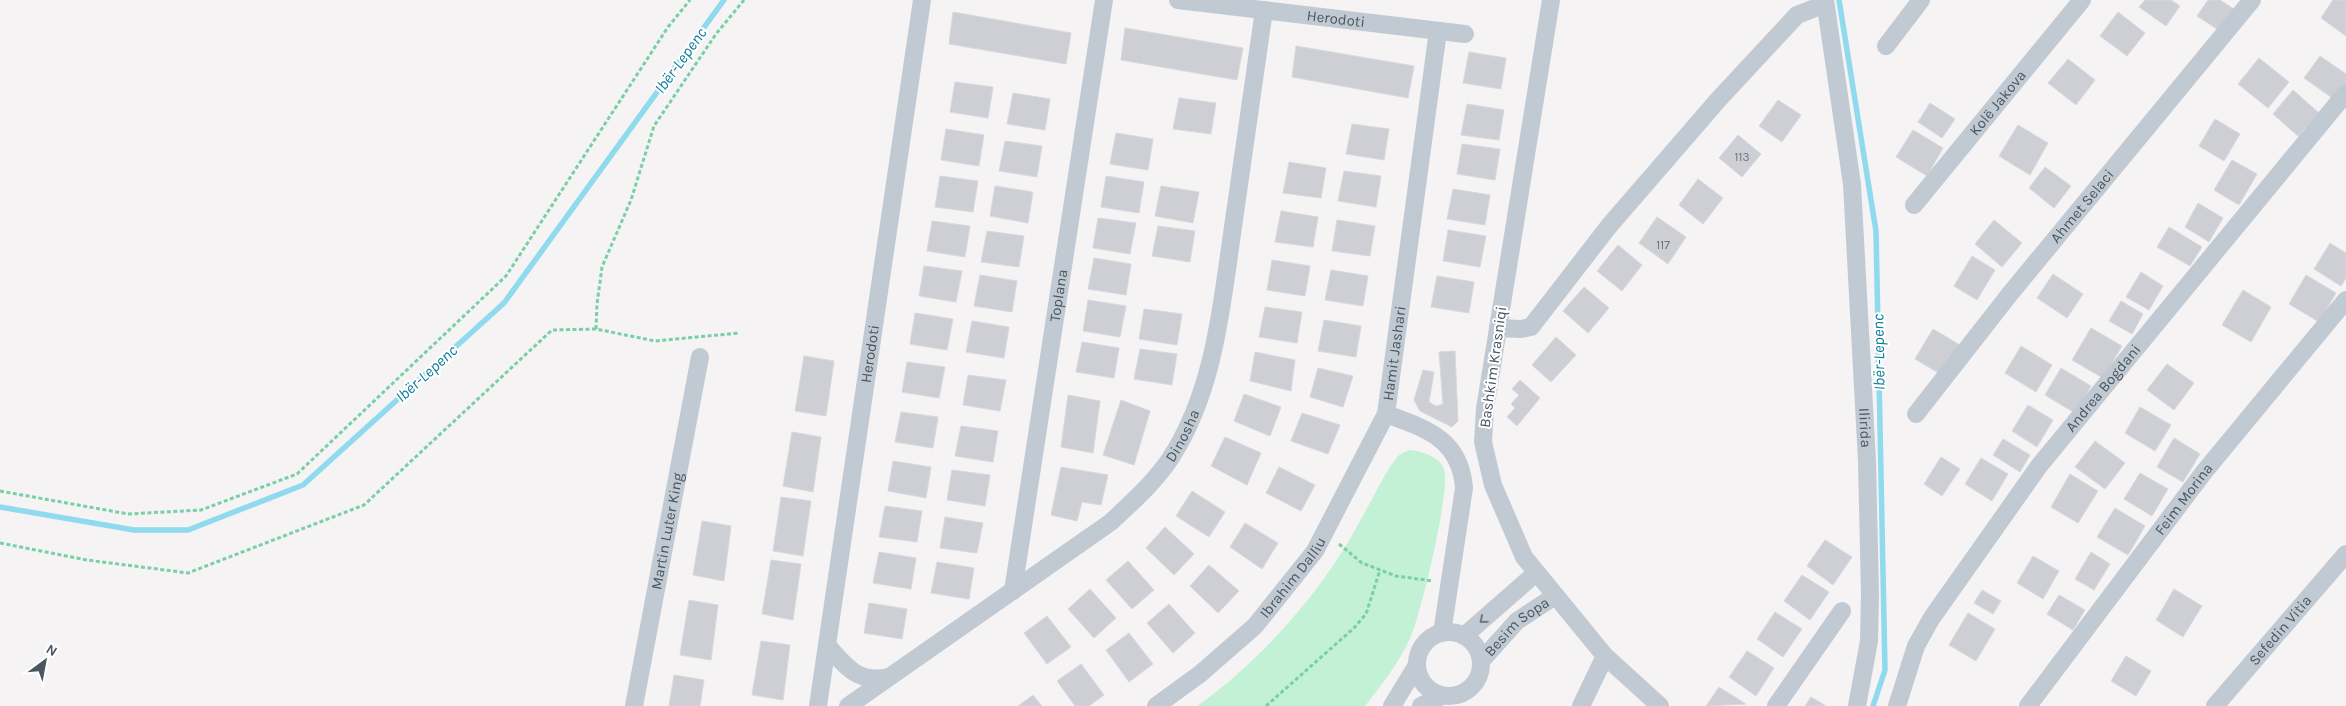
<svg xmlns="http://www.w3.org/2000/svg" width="2346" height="706" viewBox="0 0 2346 706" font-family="Karla,sans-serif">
<rect width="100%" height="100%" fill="#f5f3f3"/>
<path fill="#c3f1d5" d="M 1409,450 C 1421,451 1439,456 1444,469 C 1451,489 1421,613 1411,636 C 1400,662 1382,684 1365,706 L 1197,706 C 1248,671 1302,613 1336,561 C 1356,532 1371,499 1389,468 L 1399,455 Z"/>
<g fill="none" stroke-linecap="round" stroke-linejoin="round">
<g stroke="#90daee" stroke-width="5.5">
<polyline points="1839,0 1876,231 1885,670 1873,706"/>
<polyline points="0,507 134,530 188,530 303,485 504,303 724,0"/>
</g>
</g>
<g fill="#cdcfd5" stroke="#d7d9de">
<polygon points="2145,0 2171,0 2180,6 2166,26 2139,7"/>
<polygon points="2208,0 2220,0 2234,9 2220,31 2197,16"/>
<polygon points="2333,0 2346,0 2346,36 2321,18"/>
<polygon points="953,12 1071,33 1066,64 949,44"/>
<polygon points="2118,12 2145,33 2127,56 2100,36"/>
<polygon points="1125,28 1243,48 1237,80 1121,60"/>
<polygon points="1296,46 1414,66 1408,98 1292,77"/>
<polygon points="1469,52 1506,58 1501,89 1463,83"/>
<polygon points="2320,56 2346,74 2346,85 2335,100 2304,78"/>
<polygon points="2259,58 2289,82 2268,108 2238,84"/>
<polygon points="2068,59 2095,80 2076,105 2048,83"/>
<polygon points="955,82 993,87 988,118 950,112"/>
<polygon points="2293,90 2319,113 2298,136 2273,114"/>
<polygon points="1013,93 1050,99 1045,130 1007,124"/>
<polygon points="1179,98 1216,103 1211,134 1173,129"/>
<polygon points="1778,100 1801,115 1782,142 1759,126"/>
<polygon points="1930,103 1955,119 1942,138 1918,122"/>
<polygon points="1467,104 1504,110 1499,140 1461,135"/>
<polygon points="2215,119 2240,134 2224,161 2199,146"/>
<polygon points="1352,124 1389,129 1384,160 1346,154"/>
<polygon points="2018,125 2048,143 2030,175 1999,156"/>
<polygon points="946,129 984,135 979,166 941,160"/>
<polygon points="1913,130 1943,148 1927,176 1896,157"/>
<polygon points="1116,133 1153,139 1148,170 1110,164"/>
<polygon points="1738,135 1761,154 1742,177 1719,158"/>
<polygon points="1005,141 1042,146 1037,177 999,171"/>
<polygon points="1462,144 1500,149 1495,180 1457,174"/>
<polygon points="2232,160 2257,174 2239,205 2214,190"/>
<polygon points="1289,162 1326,168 1321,198 1283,193"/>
<polygon points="2045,167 2071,186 2054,208 2029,188"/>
<polygon points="1344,171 1381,176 1376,207 1338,201"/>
<polygon points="940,176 978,181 973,212 935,207"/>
<polygon points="1106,176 1144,182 1139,213 1101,207"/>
<polygon points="1698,179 1723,198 1703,224 1679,205"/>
<polygon points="995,186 1033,192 1028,223 990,216"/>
<polygon points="1161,186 1199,192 1193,223 1155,216"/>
<polygon points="1453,189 1490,195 1485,225 1447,219"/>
<polygon points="2198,203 2223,218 2209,242 2185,227"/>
<polygon points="1281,211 1318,217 1313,247 1275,242"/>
<polygon points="1657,217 1686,237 1668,264 1639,243"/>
<polygon points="1098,218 1136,223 1130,254 1093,248"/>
<polygon points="1337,220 1375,226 1370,256 1332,251"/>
<polygon points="1994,220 2022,243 2002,267 1975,244"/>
<polygon points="932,221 970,226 965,257 927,251"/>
<polygon points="1158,226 1195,231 1190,262 1152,256"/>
<polygon points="2169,227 2202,247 2190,266 2157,247"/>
<polygon points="1448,230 1486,236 1480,267 1443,261"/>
<polygon points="987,231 1024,236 1019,267 981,262"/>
<polygon points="2330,243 2346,253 2346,278 2341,286 2314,269"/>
<polygon points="1618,245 1642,265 1622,291 1597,271"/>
<polygon points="1972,256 1995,270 1977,300 1954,286"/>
<polygon points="1094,258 1131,264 1126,295 1088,289"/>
<polygon points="1272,260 1310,266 1305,296 1267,290"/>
<polygon points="924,266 962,271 956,302 919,296"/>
<polygon points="1331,270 1368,276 1363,306 1325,300"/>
<polygon points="2141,272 2163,286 2149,310 2126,297"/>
<polygon points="2053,274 2083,294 2067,318 2037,298"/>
<polygon points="980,275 1017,281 1012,312 974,306"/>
<polygon points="2306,275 2336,293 2319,322 2289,304"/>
<polygon points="1437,276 1474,282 1469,313 1431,307"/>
<polygon points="1584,287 1609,308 1588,333 1563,311"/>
<polygon points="2243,290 2271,307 2251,342 2222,325"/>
<polygon points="1088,300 1126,306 1120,337 1083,331"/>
<polygon points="2121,301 2143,314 2132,334 2109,321"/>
<polygon points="1265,307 1302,312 1297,343 1259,337"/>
<polygon points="1144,309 1182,314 1177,345 1139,339"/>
<polygon points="915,313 953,319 947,350 910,344"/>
<polygon points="1324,320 1361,326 1356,357 1318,351"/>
<polygon points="972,321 1009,327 1004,358 966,352"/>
<polygon points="2091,328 2122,346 2103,378 2072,360"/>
<polygon points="1933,329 1960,345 1942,375 1915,359"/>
<polygon points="1556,337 1576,355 1551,382 1532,365"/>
<polygon points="1082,342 1119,348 1114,378 1076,372"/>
<polygon points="2021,346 2052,365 2036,392 2005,373"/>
<polygon points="1140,349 1177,354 1172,385 1134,379"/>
<polygon points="1455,351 1458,421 1452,427 1420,411 1414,400 1423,370 1434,372 1429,402 1436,406 1443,404 1439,352"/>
<polygon points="1255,352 1295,360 1291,391 1250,381"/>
<polygon points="804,356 834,361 826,416 795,411"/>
<polygon points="907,362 945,367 939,398 902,392"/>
<polygon points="2167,364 2194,383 2174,410 2147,390"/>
<polygon points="1318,368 1353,376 1343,407 1310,397"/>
<polygon points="2061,368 2091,386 2075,413 2045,395"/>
<polygon points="968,375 1006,380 1000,411 963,405"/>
<polygon points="1520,380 1540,398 1517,426 1507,417 1515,408 1511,404 1519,395 1512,389"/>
<polygon points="1244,394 1281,407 1270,436 1234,421"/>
<polygon points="1068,395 1100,401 1093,453 1061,447"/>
<polygon points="1121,400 1150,411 1134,465 1103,455"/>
<polygon points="2028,405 2053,420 2037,447 2012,431"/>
<polygon points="2140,407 2171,425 2155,451 2125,433"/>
<polygon points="901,412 938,417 933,448 895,442"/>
<polygon points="1302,413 1340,425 1328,454 1291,441"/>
<polygon points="961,426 998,431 993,462 955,456"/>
<polygon points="792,432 821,437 813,492 783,486"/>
<polygon points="1225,437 1261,453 1247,485 1211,466"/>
<polygon points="2174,438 2200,454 2183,482 2157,467"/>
<polygon points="2003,439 2030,455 2020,472 1993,455"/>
<polygon points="2095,441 2125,463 2105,489 2075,467"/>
<polygon points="1941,457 1960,469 1942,496 1924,484"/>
<polygon points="1981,458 2008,474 1992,501 1965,484"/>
<polygon points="893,461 931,467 926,498 888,491"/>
<polygon points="1061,467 1108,475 1101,505 1082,502 1077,521 1051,515"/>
<polygon points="1279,467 1315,485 1301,511 1266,493"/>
<polygon points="952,470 990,475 985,506 947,500"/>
<polygon points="2140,473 2168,489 2152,516 2124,499"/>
<polygon points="2070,474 2098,491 2078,523 2051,507"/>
<polygon points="1192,491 1225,512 1209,537 1176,516"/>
<polygon points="781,497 811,501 803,556 773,551"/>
<polygon points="885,506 922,511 917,542 879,537"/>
<polygon points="2115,508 2145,526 2128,555 2097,537"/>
<polygon points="945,517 983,523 977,553 940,548"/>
<polygon points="702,521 731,526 724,581 693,575"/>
<polygon points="1245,523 1278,543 1262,569 1230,547"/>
<polygon points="1165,527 1194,554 1174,575 1146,548"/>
<polygon points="1825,540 1852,557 1833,585 1807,566"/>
<polygon points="879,552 916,558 911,589 873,583"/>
<polygon points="2091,552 2110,564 2094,590 2075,579"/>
<polygon points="2033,556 2059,571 2043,599 2017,583"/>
<polygon points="771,560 801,564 793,620 762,614"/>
<polygon points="1128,561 1154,590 1132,609 1106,580"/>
<polygon points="937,562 974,568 969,599 931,593"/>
<polygon points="1209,565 1239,591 1218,613 1190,586"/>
<polygon points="1802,575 1829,592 1810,620 1784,601"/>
<polygon points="1090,589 1116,618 1094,638 1068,609"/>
<polygon points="2174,589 2202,606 2183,637 2156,620"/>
<polygon points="1982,590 2001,601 1993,614 1974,603"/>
<polygon points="2059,595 2085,610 2073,630 2047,614"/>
<polygon points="689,600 718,605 711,660 680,655"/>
<polygon points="869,603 907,609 902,639 864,633"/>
<polygon points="1169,604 1195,633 1173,653 1147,623"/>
<polygon points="1775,612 1802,629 1783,657 1757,639"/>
<polygon points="1968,613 1995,629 1976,661 1949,645"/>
<polygon points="1047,616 1071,647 1047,664 1024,633"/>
<polygon points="1129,633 1153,664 1129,682 1106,650"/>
<polygon points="761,641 790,645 783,700 752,695"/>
<polygon points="1747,651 1774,668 1756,696 1729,677"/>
<polygon points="2126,656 2151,671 2136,696 2111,681"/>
<polygon points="1081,664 1104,695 1089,706 1075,706 1057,681"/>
<polygon points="674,675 704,680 700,706 669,706"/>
<polygon points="1719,687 1746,704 1706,706"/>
<polygon points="1033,695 1042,706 1018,706"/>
<polygon points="1811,697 1826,706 1805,706"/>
</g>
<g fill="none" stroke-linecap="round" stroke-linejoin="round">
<g stroke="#7ad0a6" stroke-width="3" stroke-dasharray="4 2.5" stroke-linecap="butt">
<polyline points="596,329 597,304 602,267 631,200 654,126 716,34 744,0"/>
<polyline points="0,491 128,514 201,510 297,474 506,276 668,27 690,0"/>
<polyline points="0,543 87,560 188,573 364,505 552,330 596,329 655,341 739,333"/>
<polyline points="1339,544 1362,563 1396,576 1433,581"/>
<polyline points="1266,706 1354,628 1366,614 1380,570"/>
</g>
<g stroke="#c1cad2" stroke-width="18">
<path id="s1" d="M 1178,0 L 1465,34"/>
<polyline points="1551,0 1485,409 1483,442 1493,485 1524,557 1605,656 1660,706"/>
<path id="s2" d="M 1825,0 L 1852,184 L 1867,461 L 1870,594 L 1869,641 L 1857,706"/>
<polyline points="1886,46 1921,0"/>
<path id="s3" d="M 1914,205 L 2082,0"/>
<polyline points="1498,328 1521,329 1531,327 1609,226 1718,100 1797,15 1825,4"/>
<path d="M 1386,414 C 1427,429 1460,439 1464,488 L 1442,633"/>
<path id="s4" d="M 1916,414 L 2009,295 L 2252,0"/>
<path id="s5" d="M 1013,591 L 1104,0"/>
<circle cx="1449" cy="664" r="32"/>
<polyline points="1464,636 1536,573"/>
<path d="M 827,645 C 845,666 858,684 889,677"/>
<path id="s6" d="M 1481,661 L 1517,621 L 1555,596"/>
<path id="s7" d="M 634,706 L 700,357"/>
<path id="s8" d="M 818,706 L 922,0"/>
<path id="s9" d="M 848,706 L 1111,522 C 1132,502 1154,483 1170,459 C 1216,389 1222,300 1234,220 C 1244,150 1254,80 1264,10"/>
<path id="s10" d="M 1156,706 L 1200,674 L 1255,626 L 1315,551 L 1386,414 L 1438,31"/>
<polyline points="1392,706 1417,665"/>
<polyline points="1421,706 1442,696"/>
<polyline points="1581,706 1605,656"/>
<polyline points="1776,706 1842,611"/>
<path id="s11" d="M 1897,706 L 1916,646 L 1931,619 L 2039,466 L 2346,93"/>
<path id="s12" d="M 2028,706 L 2204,472 L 2346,300"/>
<path id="s13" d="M 2215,706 L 2346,554"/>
</g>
</g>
<defs><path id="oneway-chevron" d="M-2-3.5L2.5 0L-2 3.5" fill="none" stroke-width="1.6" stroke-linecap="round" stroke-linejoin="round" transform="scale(1.25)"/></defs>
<use stroke="#6e7983" href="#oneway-chevron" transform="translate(1483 620) rotate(140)"/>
<g text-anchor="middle" stroke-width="4" stroke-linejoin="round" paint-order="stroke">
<g font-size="12" fill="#6b747e">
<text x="1742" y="161">113</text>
<text x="1663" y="249">117</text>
</g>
<g font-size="15" fill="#4a5661" stroke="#fff">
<text dy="5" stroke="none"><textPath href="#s1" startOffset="159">Herodoti</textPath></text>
<text dy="5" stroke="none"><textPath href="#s3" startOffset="132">Kolë Jakova</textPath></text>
<text dy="5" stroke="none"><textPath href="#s4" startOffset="266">Ahmet Selaci</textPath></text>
<text dy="5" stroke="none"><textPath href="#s5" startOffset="299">Toplana</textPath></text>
<text dy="5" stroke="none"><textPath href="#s8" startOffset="356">Herodoti</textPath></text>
<text dy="5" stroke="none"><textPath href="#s10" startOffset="439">Hamit Jashari</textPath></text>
<text transform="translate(1493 367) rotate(-82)" y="5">Bashkim Krasniqi</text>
<text dy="5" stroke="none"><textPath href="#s11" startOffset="382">Andrea Bogdani</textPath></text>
<text dy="5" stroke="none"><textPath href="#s2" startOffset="430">Ilirida</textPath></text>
<text dy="5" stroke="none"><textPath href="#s9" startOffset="434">Dinosha</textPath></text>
<text dy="5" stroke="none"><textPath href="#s12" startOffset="259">Feim Morina</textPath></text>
<text dy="5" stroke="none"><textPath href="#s7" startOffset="178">Martin Luter King</textPath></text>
<text dy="5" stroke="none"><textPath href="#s10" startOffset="189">Ibrahim Dalliu</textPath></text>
<text dy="5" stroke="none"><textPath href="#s6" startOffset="50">Besim Sopa</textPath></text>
<text dy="5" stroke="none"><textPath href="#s13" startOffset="100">Sefedin Vitia</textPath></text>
</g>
<g font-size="16" font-style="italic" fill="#0c7c9b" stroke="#fff">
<text transform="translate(680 60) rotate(-54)" y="6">Ibër-Lepenc</text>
<text transform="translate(1878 352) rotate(-91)" y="6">Ibër-Lepenc</text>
<text transform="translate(426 373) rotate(-42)" y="6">Ibër-Lepenc</text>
</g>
</g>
<g transform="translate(45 661) rotate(32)" stroke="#ffffff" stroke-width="4" paint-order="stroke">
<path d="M0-4L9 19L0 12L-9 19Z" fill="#4a5661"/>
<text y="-8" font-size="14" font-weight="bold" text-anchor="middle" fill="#4a5661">N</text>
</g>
</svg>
